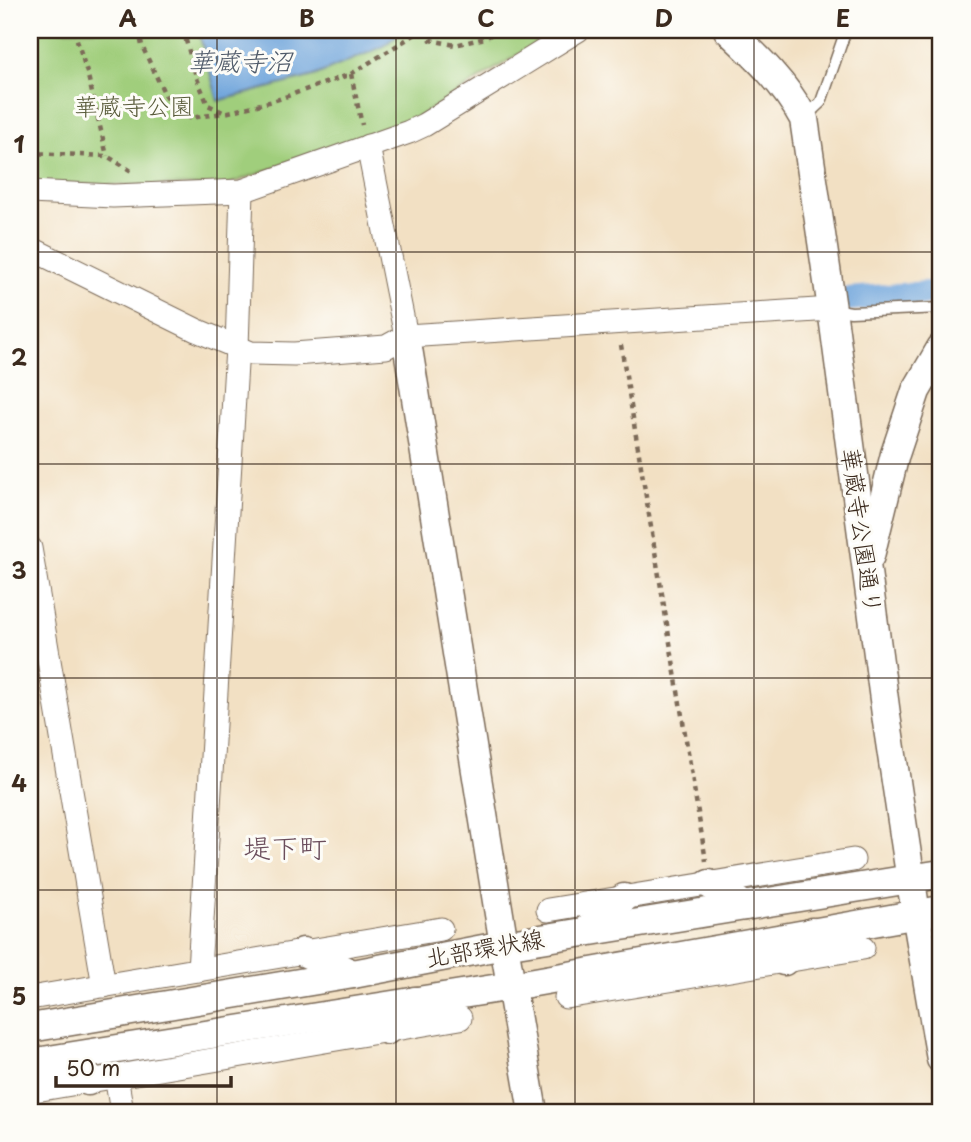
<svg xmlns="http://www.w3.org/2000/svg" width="971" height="1142" viewBox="0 0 971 1142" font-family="'Playpen Sans','Klee One',sans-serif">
<rect width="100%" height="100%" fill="#fdfcf7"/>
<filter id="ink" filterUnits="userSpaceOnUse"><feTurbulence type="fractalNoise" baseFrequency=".0143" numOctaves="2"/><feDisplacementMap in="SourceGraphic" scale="14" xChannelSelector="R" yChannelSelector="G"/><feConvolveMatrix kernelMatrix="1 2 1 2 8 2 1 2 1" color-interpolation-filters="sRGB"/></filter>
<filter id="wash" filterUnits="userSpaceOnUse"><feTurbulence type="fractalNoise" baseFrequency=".00686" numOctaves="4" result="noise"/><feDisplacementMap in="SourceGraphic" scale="28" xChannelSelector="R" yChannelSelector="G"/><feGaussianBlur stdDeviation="1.57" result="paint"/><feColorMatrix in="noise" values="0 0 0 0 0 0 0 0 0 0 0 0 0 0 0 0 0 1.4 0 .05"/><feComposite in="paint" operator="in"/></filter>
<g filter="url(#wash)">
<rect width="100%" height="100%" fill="#f2e0c3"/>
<polygon fill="#a0ce7b" stroke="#6e7c4c" stroke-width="2" points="30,30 557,30 420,116 224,186 30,184"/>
<polygon fill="#6fa5dc" stroke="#55687d" stroke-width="2" points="198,30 404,30 382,47 314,76 218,101"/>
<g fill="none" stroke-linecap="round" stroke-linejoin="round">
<polyline stroke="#6fa5dc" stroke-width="24" points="848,299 941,292"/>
</g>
</g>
<g filter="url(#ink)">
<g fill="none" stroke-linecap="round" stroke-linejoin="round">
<defs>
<g id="service">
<polyline points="805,117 821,102 846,30"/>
<polyline points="834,309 851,312 941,308"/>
</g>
<g id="minor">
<polyline points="368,146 406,336"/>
<polyline points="30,192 113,196 242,191 409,132 424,125 578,30"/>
<polyline points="30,248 196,330 251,353 294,354 386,347 406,336 832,309"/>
<polyline points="30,548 104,986"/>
<polyline points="548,910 853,860"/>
<polyline points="199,970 237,348 242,191"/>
<polyline points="566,997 863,948"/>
<polyline points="30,998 441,929"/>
<polyline points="116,1076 122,1112"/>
<polyline points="30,1091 460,1018"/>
</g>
<g id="tertiary">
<path d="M 728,30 C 757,57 785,83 804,119 L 832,309 L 887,722 L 916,914 L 941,1059"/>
<polyline points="406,336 504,945 533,1112"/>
<polyline points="870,556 895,454 916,391 941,348"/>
<polyline points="709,884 745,906"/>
<polyline points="585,932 624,898"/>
<polyline points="303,952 353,974"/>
<polyline points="784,961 812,932"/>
<polyline points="30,1028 353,974 504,945 941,874"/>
<polyline points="387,1030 415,1001"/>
<polyline points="30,1063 512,986 941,910"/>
<polyline points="38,1063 88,1081"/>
</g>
</defs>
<use href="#service" stroke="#7b6a58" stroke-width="13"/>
<use href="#minor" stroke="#7b6a58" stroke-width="25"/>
<use href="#tertiary" stroke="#7b6a58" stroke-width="31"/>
<g stroke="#7b6a58" stroke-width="4.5" stroke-dasharray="5 5" stroke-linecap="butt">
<polyline points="74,30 88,76 107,156"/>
<polyline points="139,30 142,46 166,97 190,118 224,113"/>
<polyline points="183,30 196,76 208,105 225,113 273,101 351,74 422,30"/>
<polyline points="425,30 431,40 455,45 485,38 499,30"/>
<polyline points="351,74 362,125"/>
<polyline points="30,153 107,156 133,172"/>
<polyline points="621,345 706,861"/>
</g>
<use href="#service" stroke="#fff" stroke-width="10"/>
<use href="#minor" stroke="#fff" stroke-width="23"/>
<use href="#tertiary" stroke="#fff" stroke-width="28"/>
</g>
</g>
<path fill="none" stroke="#3b2a1e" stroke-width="2" stroke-opacity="0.55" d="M 217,30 L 217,1112M 396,30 L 396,1112M 575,30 L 575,1112M 754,30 L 754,1112M 30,252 L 941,252M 30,464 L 941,464M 30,678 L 941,678M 30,890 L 941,890"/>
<g text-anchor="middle" stroke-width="6" stroke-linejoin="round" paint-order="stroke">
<g font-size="24" fill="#595b3a" stroke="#fdfcf7">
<text x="134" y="115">華蔵寺公園</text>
</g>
<g font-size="24" fill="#3b2a1e" stroke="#fdfcf7">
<text transform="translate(861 531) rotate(82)" y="8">華蔵寺公園通り</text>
<text transform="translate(485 949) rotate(-10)" y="8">北部環状線</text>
</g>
<g font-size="26" font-style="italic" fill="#505b6a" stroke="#fdfcf7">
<text x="240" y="71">華蔵寺沼</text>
</g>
<g font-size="28" fill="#6b4e5c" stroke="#fdfcf7">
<text x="285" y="858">堤下町</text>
</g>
</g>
<rect width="971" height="1142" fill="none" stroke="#fdfcf7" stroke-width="77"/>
<path d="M56 1076v10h175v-10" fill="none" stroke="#3b2a1e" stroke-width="3.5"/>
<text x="66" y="1076" font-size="21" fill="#3b2a1e" stroke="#fdfcf7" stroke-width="5" paint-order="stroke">50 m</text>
<rect x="38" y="38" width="894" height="1066" fill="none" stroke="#3b2a1e" stroke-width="2.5"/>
<g font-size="23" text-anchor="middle" font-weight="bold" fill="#3b2a1e">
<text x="128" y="27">A</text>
<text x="307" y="27">B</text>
<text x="486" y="27">C</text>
<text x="664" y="27">D</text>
<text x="843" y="27">E</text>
<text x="19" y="153">1</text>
<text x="19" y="366">2</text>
<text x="19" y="579">3</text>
<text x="19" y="792">4</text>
<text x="19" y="1005">5</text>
</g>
</svg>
